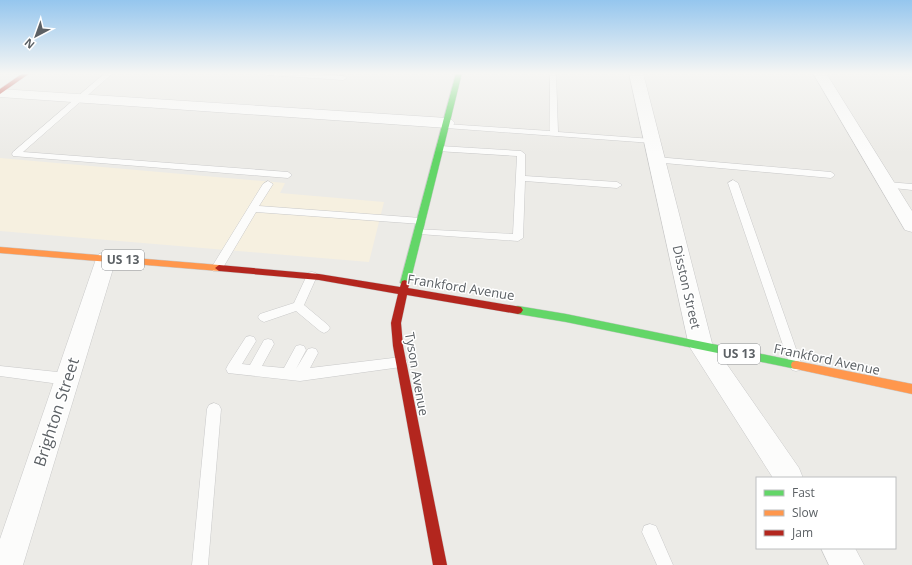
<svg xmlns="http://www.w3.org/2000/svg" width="912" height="565" viewBox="0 0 912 565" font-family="'Open Sans',sans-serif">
<rect width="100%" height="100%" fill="#ecebe7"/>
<polygon fill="#f6f0e0" points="0,158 285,183 280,193 384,202 369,262 0,231"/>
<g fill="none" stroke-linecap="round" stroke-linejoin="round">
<defs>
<g id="lane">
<polygon points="105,73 113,73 23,152 288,172 292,175 288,178 13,156 12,154 13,152"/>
<polygon points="264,73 306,73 343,76 347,78 343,80 267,75"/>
<polygon points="550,73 556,73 558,132 652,139 656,141 652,143 446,128 442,126 446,124 550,131"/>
<polygon points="440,146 521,151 525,154 525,176 617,182 622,185 617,188 525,181 523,238 518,241 419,234 414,231 415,229 513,234 517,156 437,151 436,149 437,147"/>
<polygon points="656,157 831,172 835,175 831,178 653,162 652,160"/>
<polygon points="733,180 738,183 802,366 800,370 796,371 792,370 790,366 728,183"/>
<polygon points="268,181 273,184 259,206 421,218 426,221 421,224 256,212 221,271 213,271 212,268 213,265 263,184"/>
<polygon points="887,182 912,184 912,190 884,187 882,185 884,183"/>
<polygon points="312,272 316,273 317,276 304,305 328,325 330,328 328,331 324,333 320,331 296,311 264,322 260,320 258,317 260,314 294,303 308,273"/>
<polygon points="250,336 254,337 256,341 242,364 250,365 264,340 268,339 272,340 274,344 262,366 284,368 296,346 300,345 304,346 306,350 296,369 308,349 312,348 316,349 318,353 310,368 401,357 405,358 407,362 405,366 401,367 300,381 228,373 226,369 228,365 246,337"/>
<polygon points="0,366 67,373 72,375 73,379 72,383 67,385 0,376"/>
<polygon points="214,403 219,405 221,409 208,565 192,565 207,409 209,405"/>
<polygon points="650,524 656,526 673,565 657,565 642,532 644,526"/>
</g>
<g id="street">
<polygon points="629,73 643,73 712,343 799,468 803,478 773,478 689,346"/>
<polygon points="813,73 826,73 912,211 912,232 905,230"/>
<polygon points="0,89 447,118 452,120 455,123 452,126 447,128 0,97"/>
<polygon points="106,252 113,254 116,259 23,565 0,565 0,539 96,259 99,254"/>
<polygon points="821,548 855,548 864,565 829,565"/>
</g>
<g id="fast">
<polygon points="456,73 462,73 410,283 405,286 400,283"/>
<polygon points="518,306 566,314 796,361 800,362 801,365 800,368 796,369 566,322 518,314 515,313 513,310 515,307"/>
</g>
<g id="slow">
<polygon points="0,247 219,265 223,268 219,271 0,253"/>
<polygon points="796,361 912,384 912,394 796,369 792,368 791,365 792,362"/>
</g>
<g id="jam">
<polygon points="23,73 30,73 0,94 0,89"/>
<polygon points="219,265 319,274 400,287 402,281 405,280 410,283 408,288 521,307 523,310 521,313 518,314 407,295 401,323 403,346 447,565 433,565 393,346 391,323 398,294 319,280 219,271 215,268"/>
</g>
</defs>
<use href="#lane" stroke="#c9c9c9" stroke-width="1"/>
<use href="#street" stroke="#c9c9c9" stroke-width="1"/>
<use href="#fast" stroke="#c9c9c9" stroke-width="1"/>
<use href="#slow" stroke="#c9c9c9" stroke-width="1"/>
<use href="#jam" stroke="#c9c9c9" stroke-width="1"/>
<use href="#lane" fill="#fcfcfb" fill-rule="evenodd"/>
<use href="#street" fill="#fcfcfb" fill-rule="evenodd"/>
<use href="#fast" fill="#63d668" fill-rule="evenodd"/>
<use href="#slow" fill="#ff974d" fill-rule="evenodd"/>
<use href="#jam" fill="#b3261e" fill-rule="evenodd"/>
</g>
<linearGradient id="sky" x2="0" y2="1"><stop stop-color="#95c6ee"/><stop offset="0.48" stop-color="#f6f6f4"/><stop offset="1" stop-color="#f6f6f4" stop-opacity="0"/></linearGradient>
<rect width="912" height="153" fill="url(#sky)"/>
<g text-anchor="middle" stroke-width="3" stroke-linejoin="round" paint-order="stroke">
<g fill="#fff" stroke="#8d9093" stroke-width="1">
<rect x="102" y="250" width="42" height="20" rx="3"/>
<rect x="718" y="344" width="42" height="20" rx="3"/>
</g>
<g font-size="12" font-weight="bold" fill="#5c6165">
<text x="123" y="264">US 13</text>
<text x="739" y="358">US 13</text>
</g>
<g font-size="13" fill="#5c6165" stroke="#fff">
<text transform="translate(461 287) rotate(9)" y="5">Frankford Avenue</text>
<text transform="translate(687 287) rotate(77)" y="5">Disston Street</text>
<text transform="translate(827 359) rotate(12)" y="5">Frankford Avenue</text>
<text transform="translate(417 374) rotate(80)" y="5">Tyson Avenue</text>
</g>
<g font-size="16" fill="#5c6165" stroke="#fff">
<text transform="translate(56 412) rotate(-72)" y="6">Brighton Street</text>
</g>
</g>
<rect x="756" y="477" width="140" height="72" fill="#ffffff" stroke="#bec0c1"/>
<rect x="764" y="490" width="20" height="6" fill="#63d668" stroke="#bec0c1"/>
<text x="792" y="497" font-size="12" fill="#5c6165">Fast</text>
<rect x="764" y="510" width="20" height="6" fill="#ff974d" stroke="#bec0c1"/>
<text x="792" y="517" font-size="12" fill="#5c6165">Slow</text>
<rect x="764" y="530" width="20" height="6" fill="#b3261e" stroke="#bec0c1"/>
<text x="792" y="537" font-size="12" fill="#5c6165">Jam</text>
<g transform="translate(36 36) rotate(221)" stroke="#ffffff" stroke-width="3" paint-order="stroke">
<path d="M0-3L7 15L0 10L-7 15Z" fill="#5c6165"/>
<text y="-6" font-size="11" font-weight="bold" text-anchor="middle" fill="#5c6165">N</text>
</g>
</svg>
